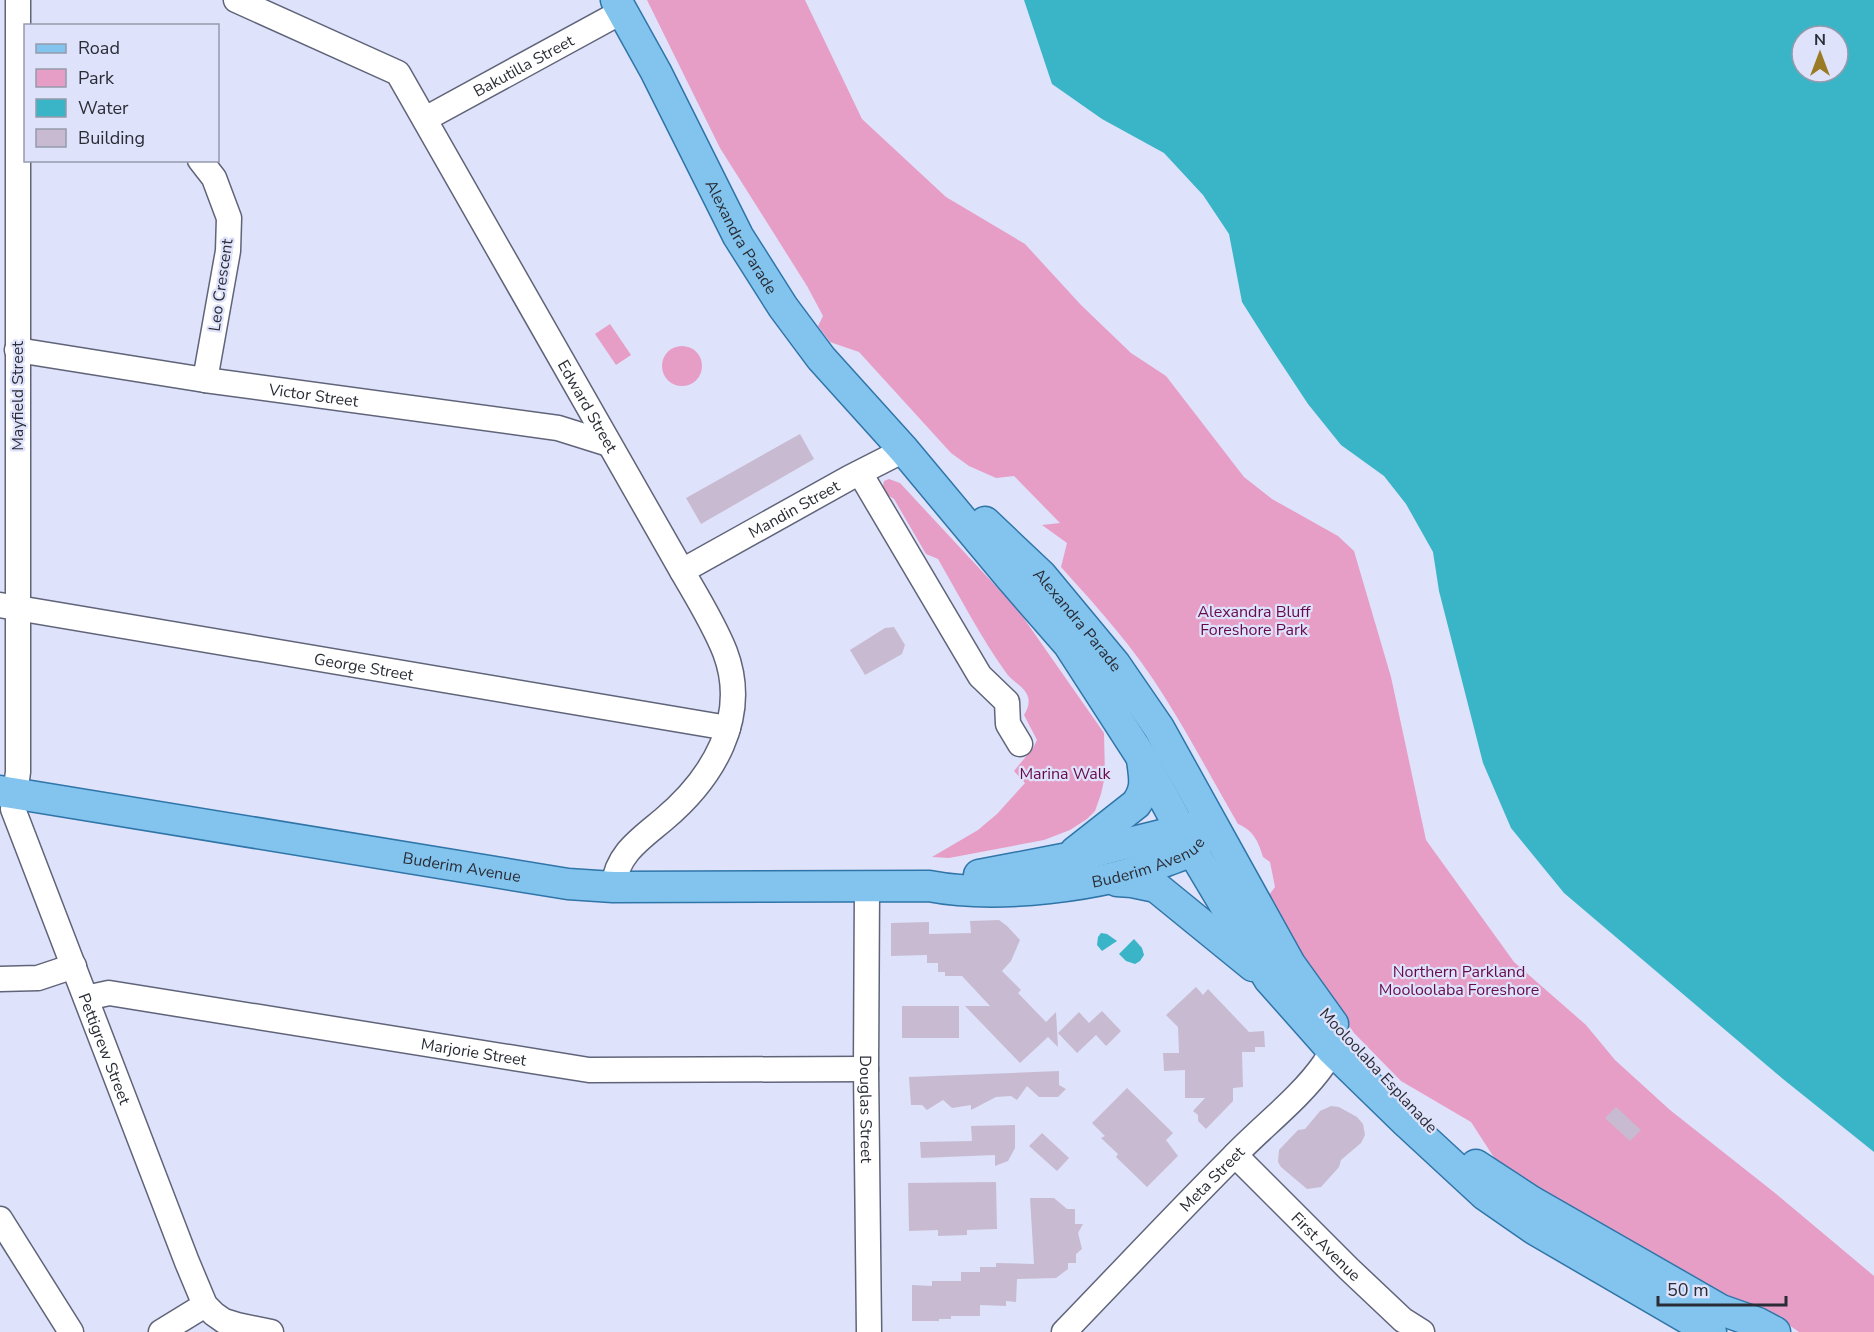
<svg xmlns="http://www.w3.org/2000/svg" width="1874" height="1332" viewBox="0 0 1874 1332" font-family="'Nunito Sans',sans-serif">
<rect width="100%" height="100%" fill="#dee2fb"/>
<g fill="#e79ec6">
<path d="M 647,0 L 805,0 L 862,119 L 946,197 L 1025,244 L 1081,305 L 1131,353 L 1166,376 L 1244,477 L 1272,499 L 1338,536 L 1354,551 L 1391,677 L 1426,840 L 1514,962 L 1586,1025 L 1615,1060 L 1670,1110 L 1775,1193 L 1874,1276 L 1874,1332 L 1799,1332 L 1789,1325 L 1649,1257 L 1506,1176 L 1471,1122 L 1401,1081 L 1354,1033 L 1330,1002 L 1266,899 L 1275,887 L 1270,862 L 1263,857 C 1258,841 1254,831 1238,824 C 1213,781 1190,737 1164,696 C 1135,649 1098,608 1061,567 L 1067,543 L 1042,525 L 1060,523 L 1014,476 L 996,478 L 969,466 L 951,453 L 859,352 L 830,342 L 818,326 L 823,316 L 807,286 L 720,148 Z"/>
<polygon points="610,324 631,355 616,365 595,334"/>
<circle cx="682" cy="366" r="20"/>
<path d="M 889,479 L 900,483 L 1018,610 L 1104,733 L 1105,776 L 1101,794 L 1095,811 L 1087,819 L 1070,830 L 1044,840 L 949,858 L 932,857 L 978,830 L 997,814 L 1025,783 L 1014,771 L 1033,748 L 1037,740 L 1024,715 C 1027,710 1030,704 1028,697 C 1025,687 1013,682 1007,674 C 981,638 960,597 938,559 L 926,554 L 894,499 L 882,491 L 884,481 Z"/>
</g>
<g fill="#3ab5c7" fill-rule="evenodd">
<path d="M 1024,0 L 1874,0 L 1874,1152 L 1783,1079 L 1564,893 L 1511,828 L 1483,763 L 1439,591 L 1433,552 L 1406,504 L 1384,476 L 1341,445 L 1308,404 L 1273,351 L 1242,302 L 1229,234 L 1203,195 L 1164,153 L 1102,119 L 1052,84 ZM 1802,36 L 1838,36 L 1838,72 L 1802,72 Z"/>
<polygon points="1101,933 1107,934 1117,941 1102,951 1097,945 1098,937"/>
<polygon points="1134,939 1142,948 1144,955 1140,961 1135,964 1126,961 1119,954"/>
</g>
<g fill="#c8bbd1">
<polygon points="800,434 814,459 701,524 686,498"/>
<polygon points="894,627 905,645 902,654 865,675 850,650 885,628"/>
<polygon points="999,920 1007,926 1020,940 1011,961 1002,971 1021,990 1018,993 1046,1022 1056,1012 1058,1047 1048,1037 1020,1063 965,1006 990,1006 962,976 945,976 945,972 938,972 938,963 927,963 927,955 891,956 891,923 929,922 929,934 971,933 970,921"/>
<polygon points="1196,987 1203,995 1208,989 1249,1032 1264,1031 1265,1047 1255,1047 1255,1052 1242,1052 1243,1087 1233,1088 1233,1101 1206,1129 1198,1121 1198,1115 1193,1111 1205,1098 1185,1098 1185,1070 1164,1071 1163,1053 1179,1053 1178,1027 1166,1015"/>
<rect x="902" y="1006" width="57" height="32"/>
<polygon points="1102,1011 1121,1031 1106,1046 1096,1035 1077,1053 1058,1033 1079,1012 1089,1023"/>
<polygon points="1059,1071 1059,1085 1066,1089 1058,1097 1039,1097 1027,1086 1017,1100 1011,1096 996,1097 971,1110 971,1105 952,1108 943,1100 927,1110 922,1105 911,1105 909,1077"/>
<polygon points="1127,1088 1173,1133 1166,1140 1178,1156 1147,1187 1116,1157 1118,1154 1101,1138 1105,1136 1092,1123"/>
<polygon points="1331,1106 1339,1107 1357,1117 1363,1124 1365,1135 1361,1143 1341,1160 1339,1167 1321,1187 1307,1189 1281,1167 1278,1162 1279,1150 1298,1130 1305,1129 1320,1111"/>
<polygon points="1616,1107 1641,1130 1630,1141 1605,1118"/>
<polygon points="1015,1125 1015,1148 1008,1161 995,1166 995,1155 921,1158 920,1142 972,1141 971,1126"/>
<polygon points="1042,1133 1069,1158 1057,1171 1029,1146"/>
<polygon points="996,1182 997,1229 967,1230 967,1235 938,1236 938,1230 909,1231 908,1183"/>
<polygon points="1030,1198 1054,1198 1067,1209 1075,1209 1075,1224 1083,1224 1078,1233 1082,1249 1076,1254 1076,1263 1068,1263 1068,1269 1056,1278 1017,1279 1016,1302 1006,1301 1006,1306 980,1305 980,1316 951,1316 951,1319 939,1319 939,1321 912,1321 912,1285 932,1286 932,1281 961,1281 961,1272 980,1272 980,1267 996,1267 996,1263 1034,1264"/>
</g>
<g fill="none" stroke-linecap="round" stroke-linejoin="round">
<defs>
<g id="minor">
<path id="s1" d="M 18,0 L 18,772 L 13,809 L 187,1262 L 205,1305 L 214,1314 L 224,1321 L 237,1325 L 271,1332"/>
<path id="s2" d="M 236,0 L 398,73 L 682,571 C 697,597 714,624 725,652 C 750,718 712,779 663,820 C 639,840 617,854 613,887"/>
<path id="s3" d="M 425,119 L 623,11"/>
<polyline points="200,160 214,178 229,218 228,251 205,380"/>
<path id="s4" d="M 17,350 L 205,380 L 558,428 L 609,444"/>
<polyline points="860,473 980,676 1007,702 1008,724 1020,744"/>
<path id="s5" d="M 682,571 L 849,478 L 904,450"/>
<path id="s6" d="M 0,605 L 728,728"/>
<path id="s7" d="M 867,887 L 866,1069 L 869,1332"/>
<polyline points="0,979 38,978 74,966"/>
<path id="s8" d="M 86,998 L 109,993 L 589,1070 L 866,1069"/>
<path id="s9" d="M 1235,1155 L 1349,1269 L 1403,1320 L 1422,1332"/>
<polyline points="0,1219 71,1332"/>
<polyline points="161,1332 205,1305"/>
<path id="s10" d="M 1064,1332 C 1121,1273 1177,1213 1235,1155 C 1263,1126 1301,1097 1324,1064 C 1330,1055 1337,1045 1333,1035"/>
</g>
<g id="major">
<path id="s11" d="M 616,0 L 656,72 L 738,236 L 783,307 L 821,358 L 904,450 L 1009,576 L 1069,645 L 1142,758 L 1192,850 L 1269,979 L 1332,1050 L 1406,1122 L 1485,1195 L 1534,1229 L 1711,1332"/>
<path id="s12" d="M 985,522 L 1042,576 L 1115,664 L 1159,728 L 1290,964 L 1333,1024"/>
<path id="s13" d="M 0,791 L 568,884 L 613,887 L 929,886 C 996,899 1103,887 1166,861 C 1173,858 1185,855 1191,850 C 1196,847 1199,840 1202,836"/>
<path d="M 1075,852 L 1136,804 C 1148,788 1144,777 1142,759"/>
<polyline points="979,875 1068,858 1198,826"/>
<polyline points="1117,881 1132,882 1156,887 1253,966"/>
<polyline points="1476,1165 1531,1201 1721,1310 1758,1323 1775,1332"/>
</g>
</defs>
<use href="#minor" stroke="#606479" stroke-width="27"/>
<use href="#major" stroke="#2f75a8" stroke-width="33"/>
<use href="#minor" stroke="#fff" stroke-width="24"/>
<use href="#major" stroke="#83c4ef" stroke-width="30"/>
</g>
<g text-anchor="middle" stroke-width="4.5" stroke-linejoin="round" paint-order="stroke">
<g font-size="16" fill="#2b2d36" stroke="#dee2fb">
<text dy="6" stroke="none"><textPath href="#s3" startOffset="112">Bakutilla Street</textPath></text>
<text dy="6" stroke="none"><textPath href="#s11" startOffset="268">Alexandra Parade</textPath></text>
<text transform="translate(220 285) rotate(-82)" y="6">Leo Crescent</text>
<text dy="6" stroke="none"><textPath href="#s4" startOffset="300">Victor Street</textPath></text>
<text transform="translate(17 396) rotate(-90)" y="6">Mayfield Street</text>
<text dy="6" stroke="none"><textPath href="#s2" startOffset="561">Edward Street</textPath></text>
<text dy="6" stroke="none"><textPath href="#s5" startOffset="128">Mandin Street</textPath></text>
<text dy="6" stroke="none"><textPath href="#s12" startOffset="135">Alexandra Parade</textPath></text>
<text dy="6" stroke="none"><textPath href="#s6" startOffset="369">George Street</textPath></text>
<text dy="6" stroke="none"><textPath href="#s13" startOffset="1160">Buderim Avenue</textPath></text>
<text dy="6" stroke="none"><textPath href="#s13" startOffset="468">Buderim Avenue</textPath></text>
<text dy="6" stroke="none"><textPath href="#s1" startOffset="1066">Pettigrew Street</textPath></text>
<text dy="6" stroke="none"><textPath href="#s8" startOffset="393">Marjorie Street</textPath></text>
<text transform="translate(1379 1070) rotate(47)" y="6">Mooloolaba Esplanade</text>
<text dy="6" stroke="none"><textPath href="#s7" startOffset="222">Douglas Street</textPath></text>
<text dy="6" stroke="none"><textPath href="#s10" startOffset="213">Meta Street</textPath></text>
<text dy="6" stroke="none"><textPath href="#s9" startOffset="129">First Avenue</textPath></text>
</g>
<g font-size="16" fill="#670a49" stroke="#dee2fb">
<text x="1254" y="617">Alexandra Bluff<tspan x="1254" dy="18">Foreshore Park</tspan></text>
<text x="1065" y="779">Marina Walk</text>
<text x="1459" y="977">Northern Parkland<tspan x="1459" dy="18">Mooloolaba Foreshore</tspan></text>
</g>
</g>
<rect x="24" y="24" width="195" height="138" fill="#dee2fb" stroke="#969aac" stroke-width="1.5"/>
<rect x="36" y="44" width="30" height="9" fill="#83c4ef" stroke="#969aac" stroke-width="1.5"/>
<text x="78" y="54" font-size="18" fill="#2b2d36">Road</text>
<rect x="36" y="69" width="30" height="18" fill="#e79ec6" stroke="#969aac" stroke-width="1.5"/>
<text x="78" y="84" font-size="18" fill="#2b2d36">Park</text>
<rect x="36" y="99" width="30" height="18" fill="#3ab5c7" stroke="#969aac" stroke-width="1.5"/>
<text x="78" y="114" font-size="18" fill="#2b2d36">Water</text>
<rect x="36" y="129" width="30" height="18" fill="#c8bbd1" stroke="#969aac" stroke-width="1.5"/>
<text x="78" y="144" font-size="18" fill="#2b2d36">Building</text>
<g transform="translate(1820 54)"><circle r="28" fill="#dee2fb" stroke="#969aac" stroke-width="1.5"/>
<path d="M0-4.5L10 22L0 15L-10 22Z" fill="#9a7a24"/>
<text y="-9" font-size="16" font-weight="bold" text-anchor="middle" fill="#2b2d36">N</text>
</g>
<path d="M1658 1296v9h128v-9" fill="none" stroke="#2b2d36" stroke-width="3"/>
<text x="1667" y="1296" font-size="18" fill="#2b2d36" stroke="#dee2fb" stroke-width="4.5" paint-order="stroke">50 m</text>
</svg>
